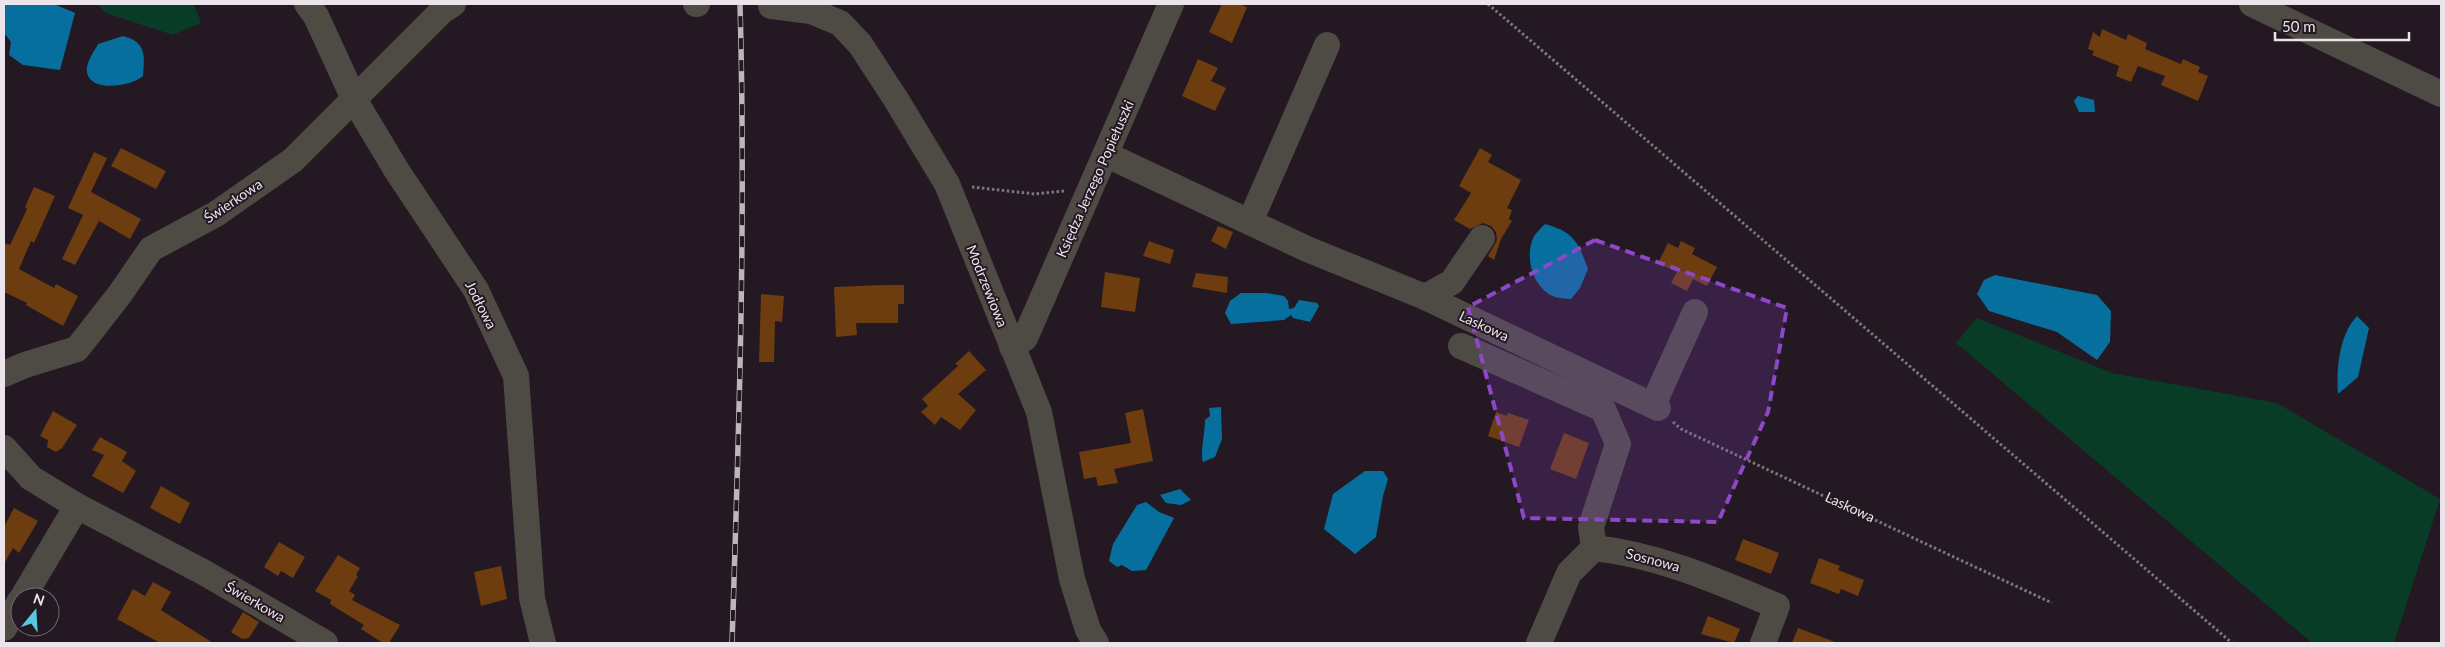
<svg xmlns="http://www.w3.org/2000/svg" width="2445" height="647" viewBox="0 0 2445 647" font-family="Lato,sans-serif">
<rect width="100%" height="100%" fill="#241823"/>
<g fill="#083c27">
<polygon points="97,4 194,4 201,23 173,35 106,13"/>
<polygon points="1977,318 2112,373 2277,403 2440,499 2394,643 2312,643 1956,343"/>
</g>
<g fill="#076f9e">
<polygon points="4,4 54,4 75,13 60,70 23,65 9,55 11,42 4,33"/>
<path d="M 123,36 C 146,42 145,55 143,76 C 132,86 92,93 87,73 C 85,63 94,52 98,44 Z"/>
<polygon points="2078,96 2094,100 2095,112 2079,112 2074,101"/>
<path d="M 1545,224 C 1574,232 1578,242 1588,269 L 1580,288 L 1571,299 C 1566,299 1560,298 1555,297 C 1532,288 1524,256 1534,236 C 1537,232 1541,228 1545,224 Z"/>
<polygon points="1995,275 2097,295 2111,311 2110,342 2097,360 2057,332 1989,311 1977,294 1984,280"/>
<polygon points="1241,293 1267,293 1284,296 1288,301 1289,309 1294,308 1299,300 1317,303 1319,306 1310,322 1293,318 1291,315 1284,320 1231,324 1225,313 1230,301"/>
<path d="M 2357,316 L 2369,328 L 2358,377 L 2338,394 C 2336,369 2339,335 2357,316 Z"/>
<path d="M 1221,407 L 1222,439 L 1215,457 L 1203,462 C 1200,453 1205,432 1205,420 L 1210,416 L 1209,408 Z"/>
<polygon points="1365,471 1383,471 1388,479 1383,496 1376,537 1355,554 1324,529 1333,494"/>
<polygon points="1180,489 1191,500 1181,505 1166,503 1160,495"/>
<polygon points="1146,502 1159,512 1174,518 1146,570 1132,571 1122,565 1117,567 1109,561 1113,544 1137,505"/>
</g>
<g fill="#6d3c0f">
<polygon points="1222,4 1239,4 1247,7 1232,43 1209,32"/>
<polygon points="2102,29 2126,40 2128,34 2147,43 2145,49 2181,64 2183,59 2200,67 2198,72 2208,76 2198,101 2161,85 2165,76 2138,66 2131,82 2116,76 2119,66 2092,55 2094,51 2088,49 2093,32 2100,37"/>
<polygon points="1198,59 1218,68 1211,81 1226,88 1215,111 1182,96"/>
<polygon points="121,148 166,171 156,189 111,166"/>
<polygon points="1480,148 1492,155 1488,162 1521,180 1507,208 1512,210 1509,219 1512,221 1501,239 1494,260 1488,256 1497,240 1496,232 1491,226 1483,223 1470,229 1454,220 1471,193 1459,186"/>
<polygon points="94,152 107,158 91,192 141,219 130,239 99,221 75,265 62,259 83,215 68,208"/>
<polygon points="34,187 55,196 34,243 31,241 19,269 54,288 56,284 78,296 63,326 26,305 27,303 4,292 4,243 10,245 27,209 25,207"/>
<polygon points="1218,226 1233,232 1226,249 1211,241"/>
<polygon points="1149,241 1174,250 1170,264 1143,256"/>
<polygon points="1681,241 1695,248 1692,254 1717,267 1707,286 1693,279 1687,291 1671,283 1677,272 1658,263 1668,243 1678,248"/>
<polygon points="1105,272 1140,278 1135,312 1101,307"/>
<polygon points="1196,273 1228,277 1227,293 1192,287"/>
<polygon points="883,285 904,285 904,304 898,304 898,323 856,323 857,335 836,337 834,287"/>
<polygon points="761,294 784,296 782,322 775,321 774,362 759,362"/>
<polygon points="969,351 986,370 958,394 976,410 960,430 941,417 935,425 921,412 928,406 922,399 958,366 955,364"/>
<polygon points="1143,409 1153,461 1114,469 1118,483 1098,486 1096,477 1084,479 1079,452 1131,443 1125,413"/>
<polygon points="53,411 77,425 62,448 56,452 47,447 48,440 40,436"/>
<polygon points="1496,412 1507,416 1508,413 1529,420 1519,447 1488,436"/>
<polygon points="1564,433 1589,443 1576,479 1550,469"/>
<polygon points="100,437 127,452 122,461 136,471 123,493 92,476 104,455 92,450"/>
<polygon points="161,486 190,503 180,524 150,508"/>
<polygon points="14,508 38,521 19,553 13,548 4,564 4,527"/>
<polygon points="1743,539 1779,553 1771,574 1735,560"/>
<polygon points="279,542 305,557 293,578 281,571 278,576 264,567"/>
<polygon points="338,555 360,568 356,575 358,576 349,591 355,595 352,600 400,625 389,643 383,643 361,629 364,625 330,604 331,600 315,591"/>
<polygon points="1819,558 1840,566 1838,570 1864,580 1858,596 1841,589 1839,594 1810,583"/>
<polygon points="501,566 507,599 481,606 474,572"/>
<polygon points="153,582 171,592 161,610 213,643 160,643 117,619 133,589 145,596"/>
<polygon points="243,612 259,622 249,638 242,639 231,632"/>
<polygon points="1708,616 1740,629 1734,643 1701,634"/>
<polygon points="1798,628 1835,642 1834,643 1792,643"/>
</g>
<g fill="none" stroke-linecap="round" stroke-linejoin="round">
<g stroke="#7f757e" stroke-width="3" stroke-dasharray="2.5 2.5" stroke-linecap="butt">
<polyline points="1488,4 2232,643"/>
<polyline points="972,187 1035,194 1065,191"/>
<polyline points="1673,422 1681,429 2052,603"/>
</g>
<g stroke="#4d4b44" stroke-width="26">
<polyline points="307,4 316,16 355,101 397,171 476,290 516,376 532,598 543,643"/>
<polyline points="696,4 697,4"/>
<polyline points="2252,4 2441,94"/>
<polyline points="771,6 811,11 840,23 860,44 897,101 947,184 1039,412 1072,579 1088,630 1096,643"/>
<polyline points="1107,155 1307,249 1425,297 1658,408"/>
<polyline points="1250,222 1327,45"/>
<polyline points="1425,297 1452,282 1482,238"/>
<polyline points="1461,346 1603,409 1618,444 1591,527 1594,548"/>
<polyline points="1012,347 1025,338 1171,4"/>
<polyline points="4,374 25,365 77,349 120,294 151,249 216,214 293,160 442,11 453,4"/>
<polyline points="1653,405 1695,312"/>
<polyline points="4,448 31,478 77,506 205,573 325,643"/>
<polyline points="23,597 77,506"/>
<polyline points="4,628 20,601"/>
<path d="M 1539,643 L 1569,573 L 1594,548 C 1659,555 1717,581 1777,606 L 1763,643"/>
</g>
<defs>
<path id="rail" d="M 732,643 C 739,430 746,217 740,4"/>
</defs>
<use href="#rail" stroke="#beb5bd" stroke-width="5.5"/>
<use href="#rail" stroke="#241823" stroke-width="4" stroke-dasharray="11" stroke-linecap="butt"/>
</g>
<path fill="#8c48c6" fill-opacity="0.2" stroke="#8c48c6" stroke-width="4" stroke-dasharray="10 6" stroke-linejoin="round" d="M 1595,240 L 1787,308 L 1768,412 L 1718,522 L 1524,518 L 1468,307 Z"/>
<g text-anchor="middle" stroke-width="4" stroke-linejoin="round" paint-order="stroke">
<g font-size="14" fill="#ece4eb" stroke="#241823">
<text transform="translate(1095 179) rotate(-66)" y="5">Księdza Jerzego Popiełuszki</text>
<text transform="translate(233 201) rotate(-34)" y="5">Świerkowa</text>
<text transform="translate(987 286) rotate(68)" y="5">Modrzewiowa</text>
<text transform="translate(481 305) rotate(63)" y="5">Jodłowa</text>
<text transform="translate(1484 326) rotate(25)" y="5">Laskowa</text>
<text transform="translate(1850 507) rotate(25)" y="5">Laskowa</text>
<text transform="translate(1653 560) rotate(15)" y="5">Sosnowa</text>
<text transform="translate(255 602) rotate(30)" y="5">Świerkowa</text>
</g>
</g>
<rect width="2445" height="647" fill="none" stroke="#ece4eb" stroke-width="10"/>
<g transform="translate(35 612) rotate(18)"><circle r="24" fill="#241823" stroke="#746a73"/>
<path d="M0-4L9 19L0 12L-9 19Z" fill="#56c9e1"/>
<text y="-8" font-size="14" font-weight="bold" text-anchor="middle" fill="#ece4eb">N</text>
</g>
<path d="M2275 32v8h134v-8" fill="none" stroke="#ece4eb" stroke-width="2.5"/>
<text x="2282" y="32" font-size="15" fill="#ece4eb" stroke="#241823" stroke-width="4" paint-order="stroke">50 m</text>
</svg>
